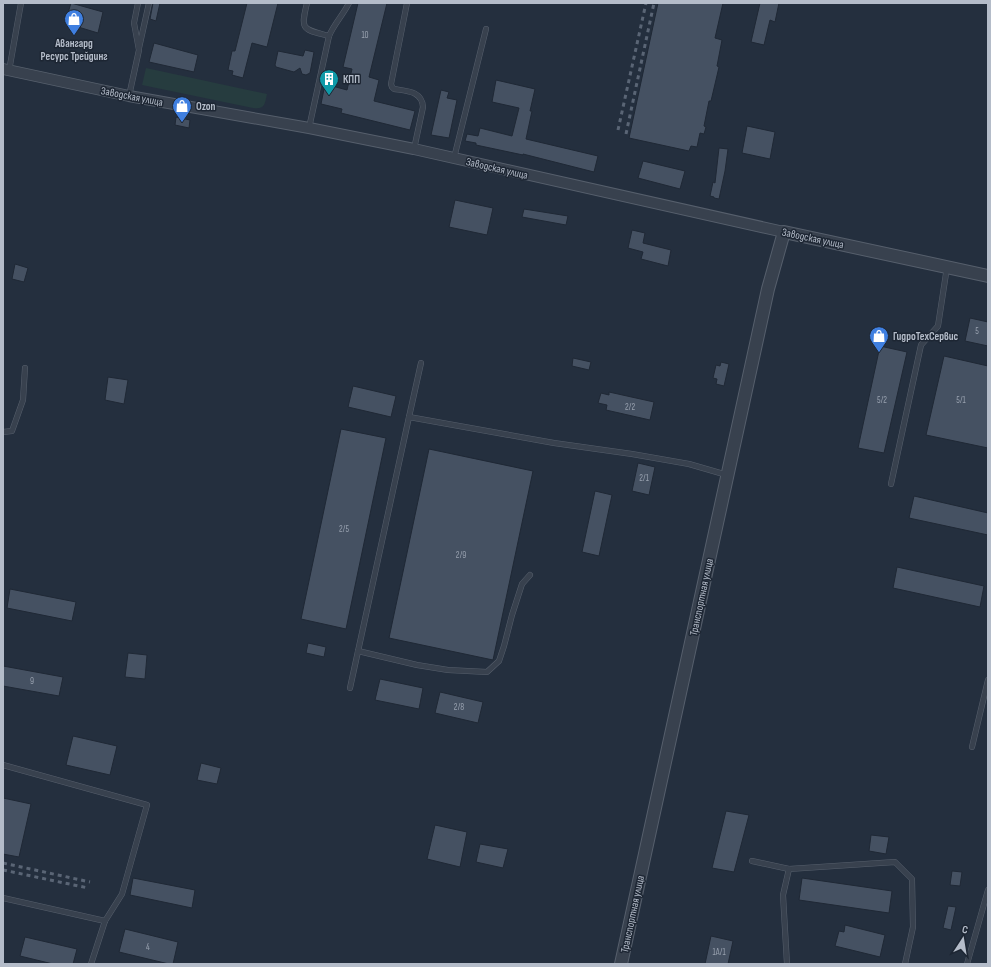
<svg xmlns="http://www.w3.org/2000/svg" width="991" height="967" viewBox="0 0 991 967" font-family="'Sofia Sans Condensed',sans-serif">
<rect width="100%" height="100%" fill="#242f3e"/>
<path fill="#263c3f" d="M 146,68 L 267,94 C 265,103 265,110 253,108 L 142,85 Z"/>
<g fill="#455162" stroke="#1f2835">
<polygon points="71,3 103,12 98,33 65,23"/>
<polygon points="153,3 160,3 156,21 150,19"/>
<polygon points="247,3 278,3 267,47 252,43 243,78 232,75 233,71 228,70 232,51 235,51"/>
<polygon points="358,3 387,3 369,77 379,80 374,101 415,111 410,130 341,113 342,109 321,104 325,84 347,90 352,69 343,67"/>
<polygon points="658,3 723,3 715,38 722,40 717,66 719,67 711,101 709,101 704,126 706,127 704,134 700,133 697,147 691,146 689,151 629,138"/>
<polygon points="760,3 779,3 775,22 770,20 764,45 751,42"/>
<polygon points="154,43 198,55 194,72 149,62"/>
<polygon points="305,50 314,52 310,73 306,75 302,74 300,68 294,72 276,67 275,65 278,51 303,56"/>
<polygon points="496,80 535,89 530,111 532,111 526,139 598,156 594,172 523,154 523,155 476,145 476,143 465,141 467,134 478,136 480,128 512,136 519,108 492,102"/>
<polygon points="441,90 449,92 447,98 457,100 449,138 431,135"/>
<polygon points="176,117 190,120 189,128 175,125"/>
<polygon points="747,126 775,132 770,159 742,153"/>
<polygon points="719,148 728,149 725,171 719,199 714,198 714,197 710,196 713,182 715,183"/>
<polygon points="643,161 685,171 680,189 638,178"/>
<polygon points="455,200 493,208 487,235 449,227"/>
<polygon points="524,209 568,216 566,225 522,217"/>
<polygon points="632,230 645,233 643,243 671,250 668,266 641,259 643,252 628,248"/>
<polygon points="15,264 28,268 24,282 12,279"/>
<polygon points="970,318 988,322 988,346 965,341"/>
<polygon points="880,346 907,352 884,453 858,448"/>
<polygon points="944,356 988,366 988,448 926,435"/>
<polygon points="573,358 591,362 589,370 572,366"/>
<polygon points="721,362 729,364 724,386 716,384 717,379 713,378 716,365 720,366"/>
<polygon points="108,377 128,380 124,404 105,400"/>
<polygon points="353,386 396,396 391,417 348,407"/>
<polygon points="609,392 654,402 650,420 606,410 607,405 598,403 601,393 609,395"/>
<polygon points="341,429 386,438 346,629 301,619"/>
<polygon points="429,449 533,471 493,660 389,638"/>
<polygon points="638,463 655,467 649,495 632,491"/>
<polygon points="595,491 612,495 599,556 582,552"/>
<polygon points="914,496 988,513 988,535 909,518"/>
<polygon points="897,567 984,586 980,607 893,588"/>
<polygon points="10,589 76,602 72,621 7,608"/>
<polygon points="308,643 326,647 324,657 306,653"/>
<polygon points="128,653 147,655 145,679 125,677"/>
<polygon points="3,666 63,677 59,696 3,686"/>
<polygon points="380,679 423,688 419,709 375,700"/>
<polygon points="440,692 483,702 478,723 435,713"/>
<polygon points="73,736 117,746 110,775 66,765"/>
<polygon points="201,763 221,768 217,784 197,780"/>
<polygon points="3,798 31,804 19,857 3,854"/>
<polygon points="726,811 749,815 734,872 712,868"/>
<polygon points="435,825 467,832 460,867 427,859"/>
<polygon points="871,835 889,837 886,854 869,851"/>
<polygon points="480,844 508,849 503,868 476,862"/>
<polygon points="952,871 962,872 960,886 950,885"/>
<polygon points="133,878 195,890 192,908 130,895"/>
<polygon points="802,878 892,891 889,913 799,900"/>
<polygon points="948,906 956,907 951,930 943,928"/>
<polygon points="845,925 885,935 880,957 835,946 839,931 844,932"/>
<polygon points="125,929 178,942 173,964 169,964 119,952"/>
<polygon points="711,936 733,941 728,964 705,964"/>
<polygon points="25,937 77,949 73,964 53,964 20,956"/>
</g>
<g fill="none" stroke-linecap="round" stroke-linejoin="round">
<defs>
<g id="service">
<path d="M 307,3 C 300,31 303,29 329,36 L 309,128"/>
<path d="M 407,3 L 391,84 L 392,87 L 394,89 C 407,91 422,91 423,107 L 414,149"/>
<path d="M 329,36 C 334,24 343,15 349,3"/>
<polyline points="139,48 149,3"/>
<polyline points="9,71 21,3"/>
<polyline points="129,96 139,50 134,23 138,3"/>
<polyline points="454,158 486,29"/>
<polyline points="421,363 409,417 554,443 632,454 689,464 727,475"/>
<polyline points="3,432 12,431 23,400 25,368"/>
<polyline points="891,484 921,345 938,326 947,267"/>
<polyline points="358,651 417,665 448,670 487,672 499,661 504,646 512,615 522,584 530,575"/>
<polyline points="350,688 409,417"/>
<polyline points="972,747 988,680"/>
<polyline points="3,765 147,805 122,894 105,921 91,964"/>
<polyline points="752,861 789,869 895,862 912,879 913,927 905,964"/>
<polyline points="3,898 105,921"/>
<polyline points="787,964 783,895 789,869"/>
<polyline points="967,964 988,890"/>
</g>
<polyline id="minor" points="3,69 129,96 309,128 414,149 784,232"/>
<polyline id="tertiary" points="621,964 768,289 784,232 988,276"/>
</defs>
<use href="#service" stroke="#565f6c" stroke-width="6"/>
<use href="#minor" stroke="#565f6c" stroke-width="12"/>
<use href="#tertiary" stroke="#565f6c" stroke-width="14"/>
<use href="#service" stroke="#38414e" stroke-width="5"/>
<use href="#minor" stroke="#38414e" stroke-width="10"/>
<use href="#tertiary" stroke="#38414e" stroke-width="12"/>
<g stroke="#5a6575" stroke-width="3" stroke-dasharray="4 4" stroke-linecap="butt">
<polyline points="618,130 646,3"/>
<polyline points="626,134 654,3"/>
<polyline points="3,863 90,882"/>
<polyline points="3,870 88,888"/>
</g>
</g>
<defs>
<symbol id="shop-pin" viewBox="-11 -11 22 30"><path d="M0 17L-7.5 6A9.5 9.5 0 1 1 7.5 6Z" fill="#3f7fe0" stroke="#1d2633"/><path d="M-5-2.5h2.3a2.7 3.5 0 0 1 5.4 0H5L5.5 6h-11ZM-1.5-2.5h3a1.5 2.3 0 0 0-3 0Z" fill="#fff"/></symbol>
<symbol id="building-pin" viewBox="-11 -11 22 30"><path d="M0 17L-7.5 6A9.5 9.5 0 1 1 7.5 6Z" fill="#0f9aa8" stroke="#1d2633"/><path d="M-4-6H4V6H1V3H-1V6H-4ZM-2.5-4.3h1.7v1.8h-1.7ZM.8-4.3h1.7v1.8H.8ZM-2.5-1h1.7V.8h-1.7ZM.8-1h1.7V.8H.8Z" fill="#fff"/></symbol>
</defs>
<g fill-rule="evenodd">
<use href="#shop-pin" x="63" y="8" width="22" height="30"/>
<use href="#building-pin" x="318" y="68" width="22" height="30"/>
<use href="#shop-pin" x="171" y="95" width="22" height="30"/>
<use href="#shop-pin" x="868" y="325" width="22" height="30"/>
</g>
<g text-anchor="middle" stroke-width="3" stroke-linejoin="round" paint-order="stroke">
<g font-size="9" fill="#98a1af">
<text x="365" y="38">10</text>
<text x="977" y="334">5</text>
<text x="882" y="403">5/2</text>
<text x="961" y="403">5/1</text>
<text x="630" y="410">2/2</text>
<text x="644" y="481">2/1</text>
<text x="344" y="532">2/5</text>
<text x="461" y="558">2/9</text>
<text x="32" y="684">9</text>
<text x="459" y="710">2/8</text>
<text x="148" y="950">4</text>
<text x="719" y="955">1А/1</text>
</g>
<g font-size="11" font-weight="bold" fill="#b4bcc9" stroke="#1d2633" text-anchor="start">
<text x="74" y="47" text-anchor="middle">Авангард<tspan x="74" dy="13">Ресурс Трейдинг</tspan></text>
<text x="343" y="83">КПП</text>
<text x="196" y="110">Ozon</text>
<text x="893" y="340">ГидроТехСервис</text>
</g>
<g font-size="11" fill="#b4bcc9" stroke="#1d2633">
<text transform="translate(132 96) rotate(11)" y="4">Заводская улица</text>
<text transform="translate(497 168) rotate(13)" y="4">Заводская улица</text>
<text transform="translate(813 238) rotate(12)" y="4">Заводская улица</text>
<text transform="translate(701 597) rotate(-78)" y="4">Транспортная улица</text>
<text transform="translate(632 914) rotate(-78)" y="4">Транспортная улица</text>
</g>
</g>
<rect width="991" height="967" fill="none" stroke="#b4bcc9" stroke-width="8"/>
<g transform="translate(963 939) rotate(12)" stroke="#1d2633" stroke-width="3" paint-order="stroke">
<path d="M0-3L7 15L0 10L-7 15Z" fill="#b4bcc9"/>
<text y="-6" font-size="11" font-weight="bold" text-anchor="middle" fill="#b4bcc9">С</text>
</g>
</svg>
